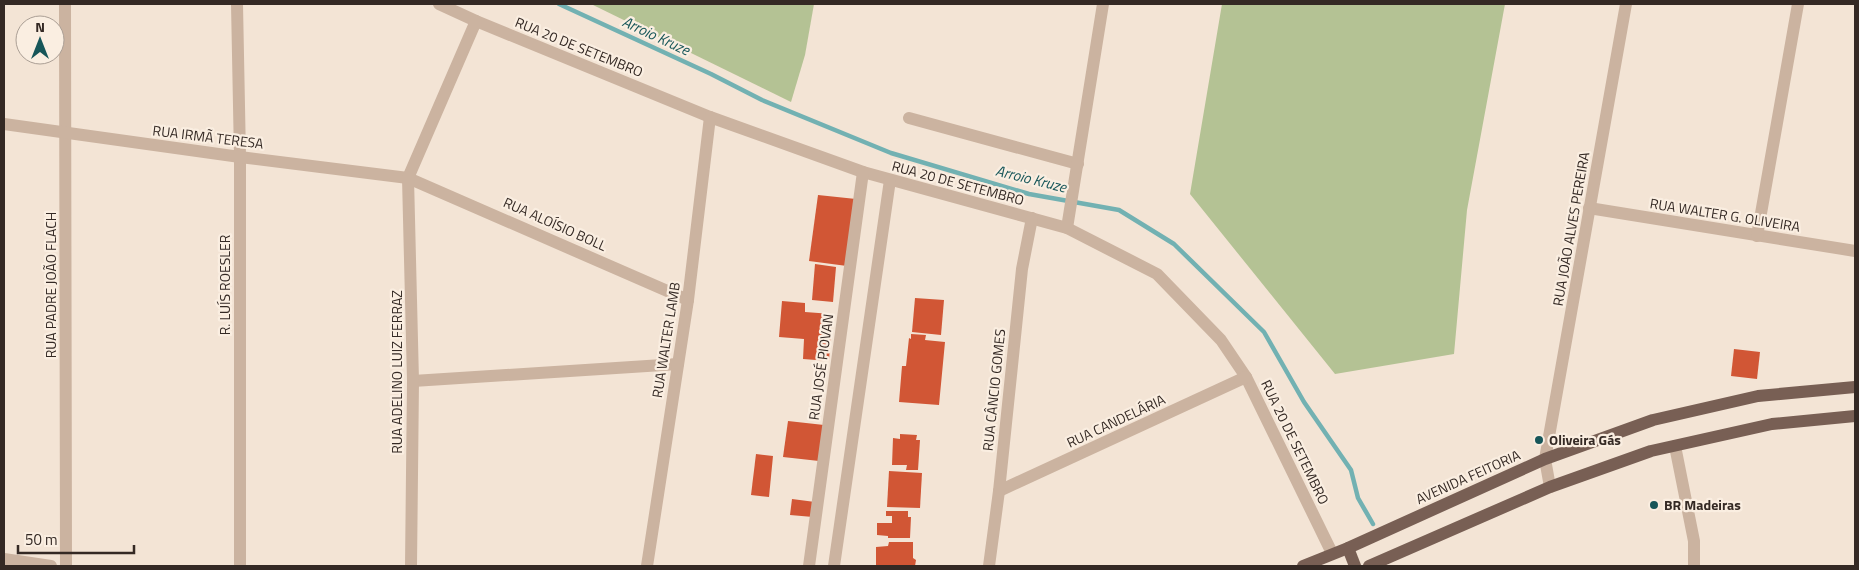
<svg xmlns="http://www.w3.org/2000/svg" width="1859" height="570" viewBox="0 0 1859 570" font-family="'Titillium Web',sans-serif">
<rect width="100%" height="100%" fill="#f3e4d5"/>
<g fill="#b4c294">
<polygon points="591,4 814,4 805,55 791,102"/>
<polygon points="1222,4 1505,4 1467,210 1454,354 1335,374 1190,194"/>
</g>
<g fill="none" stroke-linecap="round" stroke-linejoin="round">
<polyline stroke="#72b1b2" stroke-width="4.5" points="559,4 711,74 762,100 891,153 1029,194 1119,210 1174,244 1264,332 1304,402 1351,470 1358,498 1373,524"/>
</g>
<g fill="#d15635">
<polygon points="818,195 856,199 847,266 809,261"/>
<polygon points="815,264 836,267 833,302 812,300"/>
<polygon points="915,298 944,300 941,335 912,332"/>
<polygon points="782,301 805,303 805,312 832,314 829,361 803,359 804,339 779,337"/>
<polygon points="911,334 926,335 925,340 945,342 939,405 899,402 902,366 906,366 909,338 911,339"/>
<polygon points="1734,349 1760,352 1757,379 1731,376"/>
<polygon points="788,421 824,425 819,461 783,457"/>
<polygon points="900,434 917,435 916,440 920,440 918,470 906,470 907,465 892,465 893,438 900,439"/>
<polygon points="756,454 773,456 769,497 751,495"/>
<polygon points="889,471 922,473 920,508 887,507"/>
<polygon points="792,499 815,502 813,517 790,515"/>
<polygon points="886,511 908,511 908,517 911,517 910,538 888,538 888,536 877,535 877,523 892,523 892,516 886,516"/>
<polygon points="889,542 913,542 913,558 916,560 915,566 876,566 876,547 888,546"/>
</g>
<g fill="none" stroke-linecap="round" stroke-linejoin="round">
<g stroke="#cbb3a0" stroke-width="12">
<polyline points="65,4 66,566"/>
<polyline points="237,4 240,157 240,566"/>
<polyline points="439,4 476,21 710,117 863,172 1067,228 1157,274 1221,340 1246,377 1332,553"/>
<polyline points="909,118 1078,164"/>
<polyline points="4,124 240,157 408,178 688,300"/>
<polyline points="1589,208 1855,251"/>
<polyline points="1067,228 1103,4"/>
<polyline points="1757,236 1798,4"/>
<polyline points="413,381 678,364"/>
<polyline points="1675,446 1694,541 1694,566"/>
<polyline points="1550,487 1545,459 1626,4"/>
<polyline points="999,491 1246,377"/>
<polyline points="4,559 51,566"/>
<polyline points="411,566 413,381 408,178 476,21"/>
<polyline points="647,566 688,300 710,117"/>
<polyline points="809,566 863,172"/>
<polyline points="834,566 890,180"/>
<polyline points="989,566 999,491 1022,269 1032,218"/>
</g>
<g stroke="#785f54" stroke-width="12">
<polyline points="1348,548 1355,566"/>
<polyline points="1303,566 1348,548 1545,459 1653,420 1758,396 1855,387"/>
<polyline points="1369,566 1550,487 1651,451 1772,424 1855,416"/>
</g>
</g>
<g fill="#175659" stroke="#faeee1" stroke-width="2">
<circle cx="1539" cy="440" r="5"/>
<circle cx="1654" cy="505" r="5"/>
</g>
<g text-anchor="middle" stroke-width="4.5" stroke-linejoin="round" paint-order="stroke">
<g font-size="14" fill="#342924" stroke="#faeee1">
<text transform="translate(579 47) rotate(22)" y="5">RUA 20 DE SETEMBRO</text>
<text transform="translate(208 137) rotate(7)" y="5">RUA IRMÃ TERESA</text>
<text transform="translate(958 183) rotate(15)" y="5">RUA 20 DE SETEMBRO</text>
<text transform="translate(1725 215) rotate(9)" y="5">RUA WALTER G. OLIVEIRA</text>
<text transform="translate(555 224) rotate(24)" y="5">RUA ALOÍSIO BOLL</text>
<text transform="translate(1571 229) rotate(-80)" y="5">RUA JOÃO ALVES PEREIRA</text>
<text transform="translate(51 285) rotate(-90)" y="5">RUA PADRE JOÃO FLACH</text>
<text transform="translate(225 285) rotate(-90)" y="5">R. LUÍS ROESLER</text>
<text transform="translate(666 340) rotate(-81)" y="5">RUA WALTER LAMB</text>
<text transform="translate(821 367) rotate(-82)" y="5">RUA JOSÉ PIOVAN</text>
<text transform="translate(397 372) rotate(-90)" y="5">RUA ADELINO LUIZ FERRAZ</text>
<text transform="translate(994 390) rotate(-84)" y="5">RUA CÂNCIO GOMES</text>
<text transform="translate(1116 421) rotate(-25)" y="5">RUA CANDELÁRIA</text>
<text transform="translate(1295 442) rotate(64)" y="5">RUA 20 DE SETEMBRO</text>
<text transform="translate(1468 477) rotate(-24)" y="5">AVENIDA FEITORIA</text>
</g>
<g font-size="14" font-weight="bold" fill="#342924" stroke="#faeee1" text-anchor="start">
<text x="1549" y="445">Oliveira Gás</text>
<text x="1664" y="510">BR Madeiras</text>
</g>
<g font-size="15" font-style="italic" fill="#175659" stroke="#faeee1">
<text transform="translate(656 36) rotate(25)" y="5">Arroio Kruze</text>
<text transform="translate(1031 179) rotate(14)" y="5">Arroio Kruze</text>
</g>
</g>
<rect width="1859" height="570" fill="none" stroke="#342924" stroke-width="10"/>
<g transform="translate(40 40)"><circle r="24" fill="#faeee1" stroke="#ab9f95"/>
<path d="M0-4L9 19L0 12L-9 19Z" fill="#175659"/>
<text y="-8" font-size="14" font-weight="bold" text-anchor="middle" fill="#342924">N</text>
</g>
<path d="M18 545v8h116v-8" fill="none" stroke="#342924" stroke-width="2.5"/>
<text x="25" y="545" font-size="15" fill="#342924" stroke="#faeee1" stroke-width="4" paint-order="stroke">50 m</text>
</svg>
